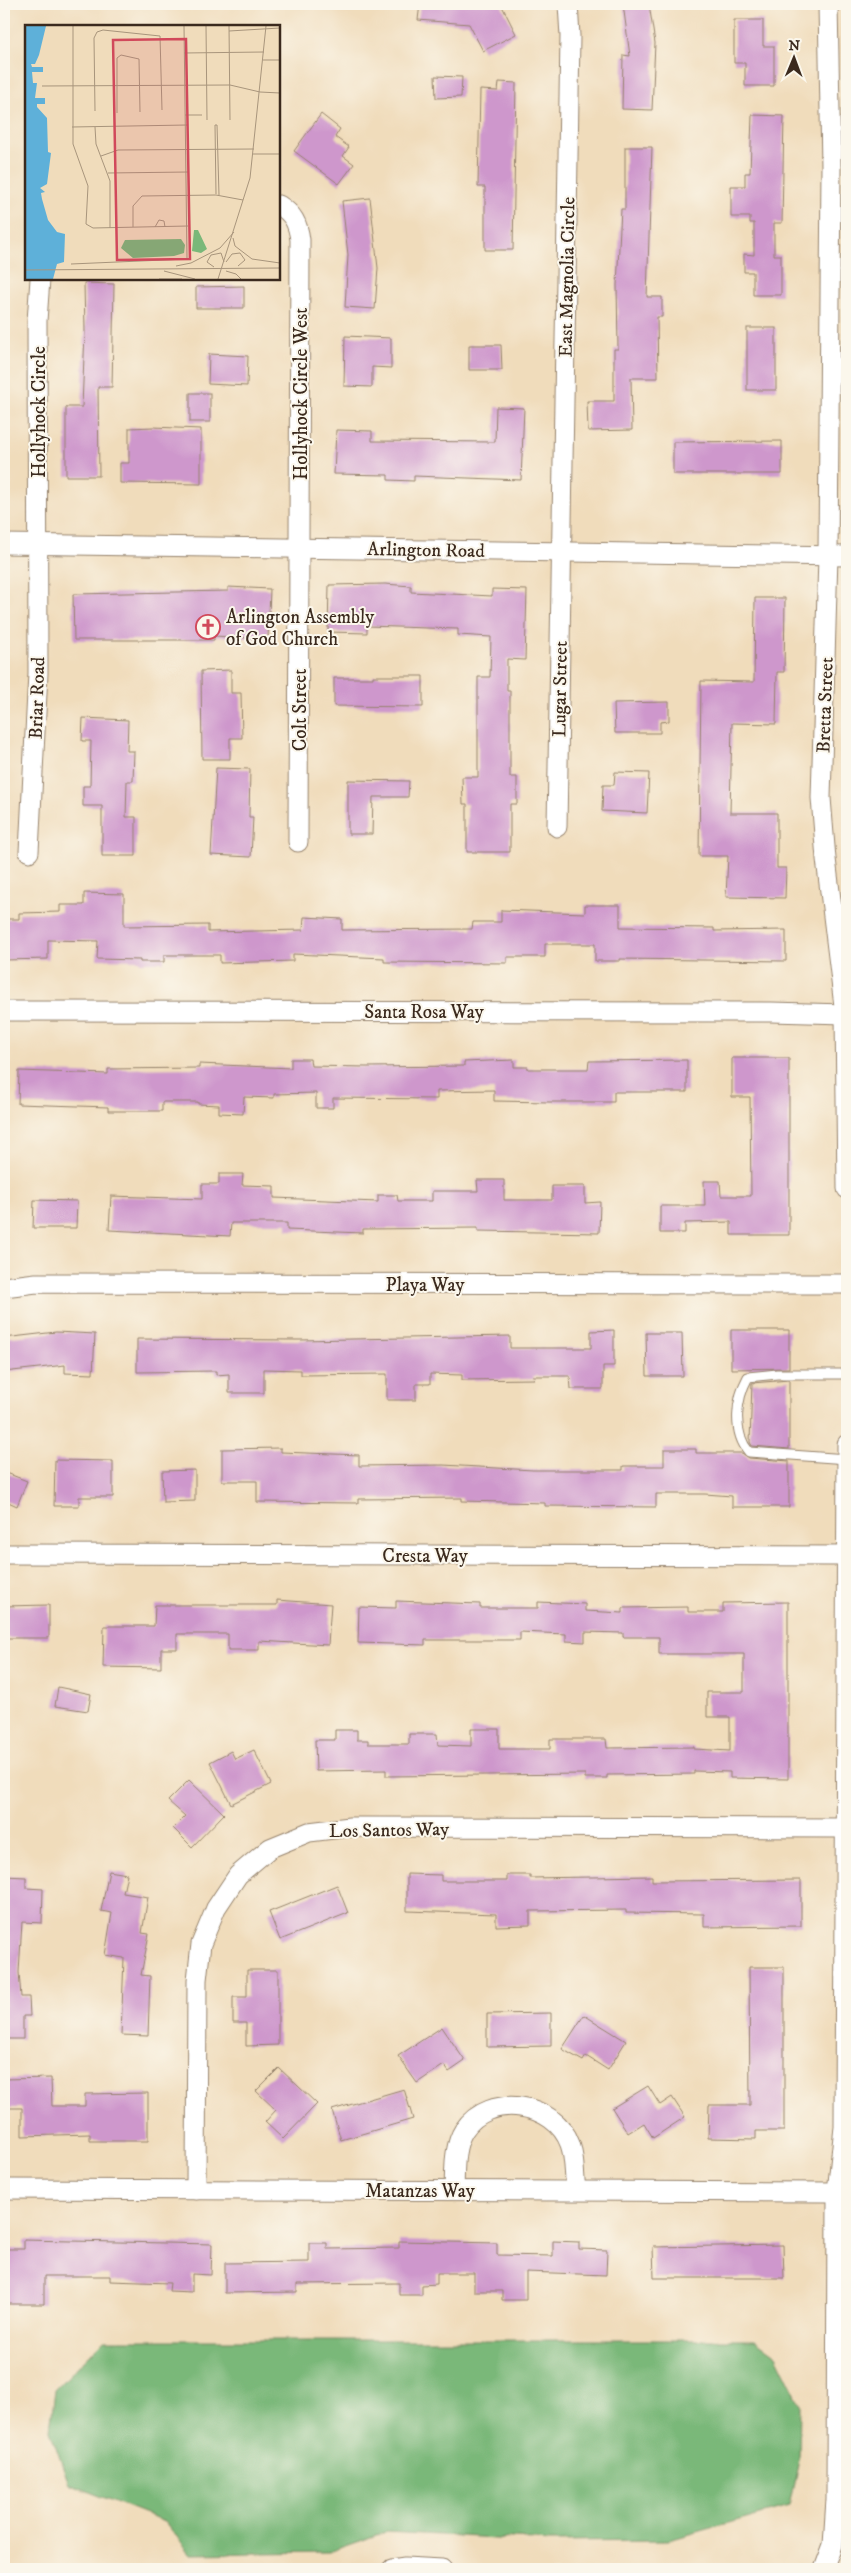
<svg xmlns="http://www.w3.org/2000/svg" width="851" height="2573" viewBox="0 0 851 2573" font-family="'IM FELL DW Pica',serif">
<rect width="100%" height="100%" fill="#fbf7ec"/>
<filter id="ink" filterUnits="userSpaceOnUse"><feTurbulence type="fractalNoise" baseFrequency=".02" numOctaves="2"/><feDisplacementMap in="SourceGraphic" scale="10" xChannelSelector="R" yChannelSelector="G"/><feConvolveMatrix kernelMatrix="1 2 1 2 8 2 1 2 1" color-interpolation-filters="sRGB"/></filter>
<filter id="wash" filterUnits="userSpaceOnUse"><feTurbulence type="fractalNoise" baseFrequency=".0096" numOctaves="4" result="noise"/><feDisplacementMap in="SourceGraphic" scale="20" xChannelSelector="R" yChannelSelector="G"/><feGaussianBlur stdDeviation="1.12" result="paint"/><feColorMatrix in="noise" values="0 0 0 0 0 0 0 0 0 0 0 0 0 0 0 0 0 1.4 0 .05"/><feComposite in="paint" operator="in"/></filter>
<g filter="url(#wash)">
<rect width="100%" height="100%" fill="#f0dcbb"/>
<polygon fill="#7ab879" stroke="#5a714c" points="104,2340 755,2340 776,2355 800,2404 799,2460 789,2506 668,2540 551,2541 386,2532 329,2552 191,2554 164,2521 69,2484 50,2430 55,2390"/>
<g id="blocks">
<g fill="#ce97cc">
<polygon points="420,4 501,4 516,34 483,51 469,24 418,20"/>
<polygon points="623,4 649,4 655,43 652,110 622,109 623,55 630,56"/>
<polygon points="734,20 763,20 763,46 774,46 774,86 745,86 745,63 734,63"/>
<polygon points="435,76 462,77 461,97 436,98"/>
<polygon points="499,82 516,83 513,250 485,250 485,187 478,187 480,90 498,91"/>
<polygon points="321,114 340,129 335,137 349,147 343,156 354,164 339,184 294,151"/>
<polygon points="752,115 784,116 782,223 774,223 774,255 781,255 781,295 753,295 753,272 744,272 744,254 754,255 754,223 750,223 750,217 731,217 731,186 745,186 745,173 750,173"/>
<polygon points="625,147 652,147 647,297 662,297 662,317 657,317 658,378 631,378 632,430 588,431 587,401 614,401 614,349 618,349 617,285 621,209 625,209"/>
<polygon points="370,198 378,268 375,309 345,307 348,255 342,201"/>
<polygon points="84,283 114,284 112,387 98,387 99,476 66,476 66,407 82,407 85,331"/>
<polygon points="244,286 244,308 196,308 196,287"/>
<rect x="747" y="328" width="29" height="62"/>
<polygon points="345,336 391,338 391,368 372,367 372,387 344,386"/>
<polygon points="469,345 501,345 502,370 469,370"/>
<polygon points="209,354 248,356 247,386 208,384"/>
<rect x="190" y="393" width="20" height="29"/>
<polygon points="496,407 524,408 521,480 414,476 414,481 388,480 388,475 334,474 336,430 372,431 372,441 495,442"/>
<polygon points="153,427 201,429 201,484 120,483 120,463 129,463 129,428"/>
<polygon points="782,441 782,474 673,474 673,442"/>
<polygon points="385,584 411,586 411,592 492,596 492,589 527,590 525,660 507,659 507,691 510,691 510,777 517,777 517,804 510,804 510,852 467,852 467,804 463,804 462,777 478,777 478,677 490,677 491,637 458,635 458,629 367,626 367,633 328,632 329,585"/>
<polygon points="228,587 270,589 268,639 214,636 214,640 74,640 73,594 228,591"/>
<polygon points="755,598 785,598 784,672 777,672 776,724 732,723 730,813 777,813 777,868 786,868 785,898 726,897 728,856 699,856 701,681 754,682"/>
<polygon points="231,670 231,693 241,693 242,738 230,738 230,759 202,759 201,671"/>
<polygon points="373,676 423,676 423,707 334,706 334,678 373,678"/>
<polygon points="669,702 669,721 660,722 660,733 615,733 614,703"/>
<polygon points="83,718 128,720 127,751 134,751 133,781 127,781 126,817 136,817 136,856 102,856 102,806 83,806 83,786 90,786 91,741 82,741"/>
<polygon points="216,768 250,769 249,817 253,817 251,857 211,855"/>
<polygon points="615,772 649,773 647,813 602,811 603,785 614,785"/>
<polygon points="348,780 409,781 408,797 373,797 372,834 348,834"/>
<polygon points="84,893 124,894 124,926 208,925 208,932 303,930 304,917 342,919 342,930 472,929 473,922 501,922 501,910 585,913 585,905 620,905 620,927 714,928 714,931 786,930 786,961 620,959 620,961 595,961 595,944 545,944 545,957 507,957 507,963 384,962 384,958 293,954 293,961 220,963 220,955 164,955 164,962 140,962 140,960 97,959 98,941 48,940 48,959 4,960 4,919 19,919 19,913 60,912 60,905 84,905"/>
<polygon points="732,1058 789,1058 789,1235 731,1235 731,1222 685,1223 685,1233 660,1233 660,1206 705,1206 704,1181 720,1181 721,1196 751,1196 750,1097 732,1097"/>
<polygon points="291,1059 310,1059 311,1066 366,1067 464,1066 464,1062 514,1060 514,1067 528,1067 528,1069 588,1069 589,1061 687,1060 687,1092 614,1092 614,1102 550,1102 494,1101 494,1090 437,1091 437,1099 333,1098 333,1108 316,1108 316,1093 274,1094 274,1098 244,1097 243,1114 219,1113 219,1105 198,1104 198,1102 162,1102 162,1111 108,1111 108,1107 18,1104 19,1071 108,1074 108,1069 199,1068 199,1064 291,1068"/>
<polygon points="219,1174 243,1174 242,1185 274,1186 274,1198 378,1202 378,1195 397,1195 398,1201 432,1201 432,1191 478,1191 477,1180 504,1180 504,1200 552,1200 552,1186 585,1186 585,1203 600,1202 599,1233 478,1231 478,1228 363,1229 363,1233 287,1230 287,1223 231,1223 230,1236 109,1230 111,1196 202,1199 202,1184 219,1184"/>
<polygon points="34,1200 77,1201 76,1228 33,1228"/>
<polygon points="614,1330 614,1366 603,1366 603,1389 571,1389 570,1376 533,1376 534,1379 462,1380 462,1375 430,1374 430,1384 416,1384 416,1400 387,1400 387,1374 301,1375 301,1370 264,1369 264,1393 229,1393 229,1374 216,1375 216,1371 137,1372 137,1339 300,1340 510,1336 510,1348 591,1348 591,1331"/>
<polygon points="731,1330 789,1330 789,1368 731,1369"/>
<polygon points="56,1332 95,1334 93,1374 65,1373 65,1365 4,1372 4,1338"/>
<polygon points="646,1333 682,1333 683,1376 647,1376"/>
<polygon points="789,1380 789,1449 752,1446 750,1442 752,1383"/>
<polygon points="281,1448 281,1452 359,1455 359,1466 443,1465 533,1470 623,1470 623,1466 664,1466 664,1449 696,1449 696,1453 742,1453 749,1458 789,1461 789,1507 732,1507 732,1496 705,1494 656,1494 656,1507 545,1506 545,1503 462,1501 462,1498 358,1499 358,1503 257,1502 257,1481 222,1481 222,1449"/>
<polygon points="55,1460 113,1461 113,1497 79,1497 79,1506 54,1506"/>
<polygon points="195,1470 195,1501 163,1502 162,1471"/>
<polygon points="4,1472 27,1481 17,1506 4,1500"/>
<polygon points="277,1600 331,1604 328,1645 259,1641 259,1650 228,1650 228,1634 177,1634 177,1649 161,1649 161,1668 103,1667 104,1626 154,1626 155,1605 277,1605"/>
<polygon points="396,1601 480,1604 480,1608 538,1608 538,1602 585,1604 585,1611 623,1613 623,1608 688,1607 688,1612 723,1612 723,1603 788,1602 788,1779 730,1778 730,1772 694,1771 694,1774 607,1775 607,1778 585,1778 585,1774 386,1776 386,1770 316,1771 315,1740 335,1740 335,1730 357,1730 357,1740 368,1740 368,1744 409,1744 409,1734 437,1734 438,1745 471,1746 471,1729 499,1729 499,1749 550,1749 550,1739 606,1739 607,1748 694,1747 694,1749 730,1751 730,1717 707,1717 707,1692 744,1692 744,1654 659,1654 659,1637 623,1637 623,1633 585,1632 585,1642 566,1641 566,1634 520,1632 520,1640 425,1640 425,1645 358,1643 359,1607 396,1608"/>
<polygon points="49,1605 49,1638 4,1638 4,1606"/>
<polygon points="58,1687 91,1694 88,1711 55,1706"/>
<polygon points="254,1750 271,1784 231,1804 210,1762 231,1751 235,1759"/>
<polygon points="189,1780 224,1814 192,1847 173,1828 185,1816 168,1801"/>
<polygon points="109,1871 127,1874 123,1893 148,1897 142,1933 149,1934 141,1975 150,1976 148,2036 121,2035 124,1958 105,1955 112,1913 101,1911"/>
<polygon points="407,1874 441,1875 441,1881 507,1881 507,1875 530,1875 530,1878 652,1876 652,1881 801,1880 801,1926 704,1927 704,1914 626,1913 626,1910 530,1911 530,1925 496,1926 496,1914 407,1911"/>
<polygon points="4,1876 26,1877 26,1888 43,1889 42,1923 22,1922 19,1972 21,1997 29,1997 30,2016 23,2016 23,2039 4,2039"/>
<polygon points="337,1885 348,1913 280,1940 269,1912"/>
<polygon points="749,1967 784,1967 784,2131 756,2131 756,2139 708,2138 709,2105 750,2105"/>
<polygon points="247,1970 278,1970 278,2045 246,2046 246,2023 233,2023 233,1997 247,1997"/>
<polygon points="551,2013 551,2046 487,2047 487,2014"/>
<polygon points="584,2015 626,2041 608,2070 586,2056 583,2061 562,2049"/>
<polygon points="442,2027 465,2061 449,2072 444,2065 417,2083 398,2056"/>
<polygon points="279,2068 317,2104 283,2139 265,2122 276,2110 256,2091"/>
<polygon points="51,2078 52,2106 85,2106 85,2094 148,2093 148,2141 90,2141 90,2134 22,2136 22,2108 4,2108 4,2079"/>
<polygon points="648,2086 660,2105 672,2097 685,2117 653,2138 644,2123 628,2133 612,2108"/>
<polygon points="404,2089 413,2119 341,2140 332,2110"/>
<polygon points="24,2240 212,2244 211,2275 192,2274 192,2292 169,2291 170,2283 110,2281 110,2276 44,2276 44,2304 4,2304 4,2249 24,2249"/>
<polygon points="399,2241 497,2243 497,2255 553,2256 553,2241 579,2242 579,2249 607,2250 606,2275 526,2272 526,2300 502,2300 502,2291 474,2291 474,2273 437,2273 437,2284 422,2285 422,2295 399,2295 399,2283 297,2284 297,2292 225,2293 225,2263 309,2262 309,2243 327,2243 327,2249 399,2248"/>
<polygon points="783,2245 784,2278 654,2278 653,2247"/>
</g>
</g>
</g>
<g filter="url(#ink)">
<use href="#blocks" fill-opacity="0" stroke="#96836c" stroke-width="1"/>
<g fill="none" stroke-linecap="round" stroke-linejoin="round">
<defs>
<path id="service" d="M 847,1459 L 749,1452 C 732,1432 736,1399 748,1377 L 777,1374 L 847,1374"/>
<g id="minor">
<polyline points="828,4 831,166 828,556 821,798 826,859 845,1014 847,1189"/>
<path d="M 279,205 C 293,214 298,223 300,240 L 298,842"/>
<polyline points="4,544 847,556"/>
<polyline points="557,827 570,36 568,4"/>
<polyline points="29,852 38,673 37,321 40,279"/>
<polyline points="4,1011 771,1012 845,1014"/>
<polyline points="4,1287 36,1283 847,1284"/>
<polyline points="4,1554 846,1556"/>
<polyline points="4,2189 837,2192"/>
<polyline points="196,2190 197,1980 201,1944 216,1908 238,1875 270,1848 309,1832 350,1827 847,1828"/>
<path d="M 454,2190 C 455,2171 453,2147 464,2130 C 489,2092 555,2102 570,2144 C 575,2157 574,2176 576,2190"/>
<polyline points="392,2569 405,2567 442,2569"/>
<polyline points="824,2569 833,2545 836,2499 837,2192 844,2127 847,1444"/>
</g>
</defs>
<use href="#service" stroke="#96836c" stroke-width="11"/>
<use href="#minor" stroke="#96836c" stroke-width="21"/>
<use href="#service" stroke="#fff" stroke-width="9"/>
<use href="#minor" stroke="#fff" stroke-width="19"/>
</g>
</g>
<defs>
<symbol id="church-ring" viewBox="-11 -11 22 22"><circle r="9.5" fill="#fbf7ec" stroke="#d1495b" stroke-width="1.5"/><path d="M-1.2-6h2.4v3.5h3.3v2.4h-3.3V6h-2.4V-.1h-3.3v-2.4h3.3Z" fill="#d1495b"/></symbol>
</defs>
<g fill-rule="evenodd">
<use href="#church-ring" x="194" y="613" width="28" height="28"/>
</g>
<g text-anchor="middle" stroke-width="4" stroke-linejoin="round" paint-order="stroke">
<g font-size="19" fill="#3b2a1e" stroke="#fbf7ec">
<text transform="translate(566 277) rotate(-89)" y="7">East Magnolia Circle</text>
<text transform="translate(300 394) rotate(-90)" y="7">Hollyhock Circle West</text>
<text transform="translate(38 412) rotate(-90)" y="7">Hollyhock Circle</text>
<text transform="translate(426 549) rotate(1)" y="7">Arlington Road</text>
<text transform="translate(559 689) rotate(-89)" y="7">Lugar Street</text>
<text transform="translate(36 698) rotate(-88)" y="7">Briar Road</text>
<text transform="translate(824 705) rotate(-88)" y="7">Bretta Street</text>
<text transform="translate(299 710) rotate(-90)" y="7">Colt Street</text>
<text x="424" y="1018">Santa Rosa Way</text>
<text x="425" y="1291">Playa Way</text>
<text x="425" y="1562">Cresta Way</text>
<text transform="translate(389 1829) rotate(-1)" y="7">Los Santos Way</text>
<text x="420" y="2197">Matanzas Way</text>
</g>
<g font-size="19" fill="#3b2a1e" stroke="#fbf7ec" text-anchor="start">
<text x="226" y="623">Arlington Assembly<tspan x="226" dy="22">of God Church</tspan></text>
</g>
</g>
<g transform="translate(25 25)">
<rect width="255" height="255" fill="#f0dcbb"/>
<path d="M 169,205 L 173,205 L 182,224 L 176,228 L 167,226 ZM 156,214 L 160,220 L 159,228 L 149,231 L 108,233 L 96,223 L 100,215 Z" fill="#7ab879"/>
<path d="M 0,1 L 21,1 L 14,30 L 10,39 L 6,39 L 7,42 L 18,42 L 18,47 L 7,47 L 8,58 L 12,58 L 10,73 L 20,73 L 20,79 L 12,79 L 12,82 L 22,93 L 23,127 L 26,128 L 22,159 L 15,163 L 20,167 L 16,168 L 17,174 L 23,195 L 32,207 L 40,209 L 39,237 L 32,239 L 28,254 L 0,254 Z" fill="#5eb0d9"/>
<path fill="none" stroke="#a8957c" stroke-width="1" d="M 48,1 L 48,119 L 63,161 L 61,199 L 68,203 L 163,201M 181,1 L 182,95M 204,1 L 205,95M 204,6 L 255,3M 159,28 L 239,27M 238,35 L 255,35M 17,61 L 205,60 L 235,67M 235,67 L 255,68M 70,86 L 69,13 L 72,7 L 78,5 L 135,11 L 137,85M 92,88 L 92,33 L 96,30 L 114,34 L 115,87M 160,90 L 177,90M 190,100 L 192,100 L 194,170M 190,100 L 191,169M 47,102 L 162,100M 70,102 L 71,119 L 85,156 L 85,203M 228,129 L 255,129M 76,131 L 93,125 L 229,124M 83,148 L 163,147M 108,202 L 108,181 L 117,171 L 191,170 L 218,175M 130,202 L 134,195 L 139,196 L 140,202M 208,213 L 210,221 L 227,234 L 255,238M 201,237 L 207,229 L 215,228 L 220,235 L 213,241M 46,239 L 162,234 L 159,1M 151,241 L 166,238 L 195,223 L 209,207M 189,242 L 182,237 L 186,230 L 196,228 L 199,237M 0,245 L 255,243M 139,246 L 170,254M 201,246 L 211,249 L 216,254M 134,254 L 157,254M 193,254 L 225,153 L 241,1"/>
<path fill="#d1495b" fill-opacity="0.15" stroke="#d1495b" stroke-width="2.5" d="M 161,14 L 165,234 L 92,235 L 88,15 Z"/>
<rect width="255" height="255" fill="none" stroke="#3b2a1e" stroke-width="2.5"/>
</g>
<rect width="851" height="2573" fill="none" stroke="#fbf7ec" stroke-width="20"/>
<g transform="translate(794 58) rotate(1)" stroke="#fbf7ec" stroke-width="4" paint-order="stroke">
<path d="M0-4L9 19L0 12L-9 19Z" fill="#3b2a1e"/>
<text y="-8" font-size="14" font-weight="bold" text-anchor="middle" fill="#3b2a1e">N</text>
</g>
</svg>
